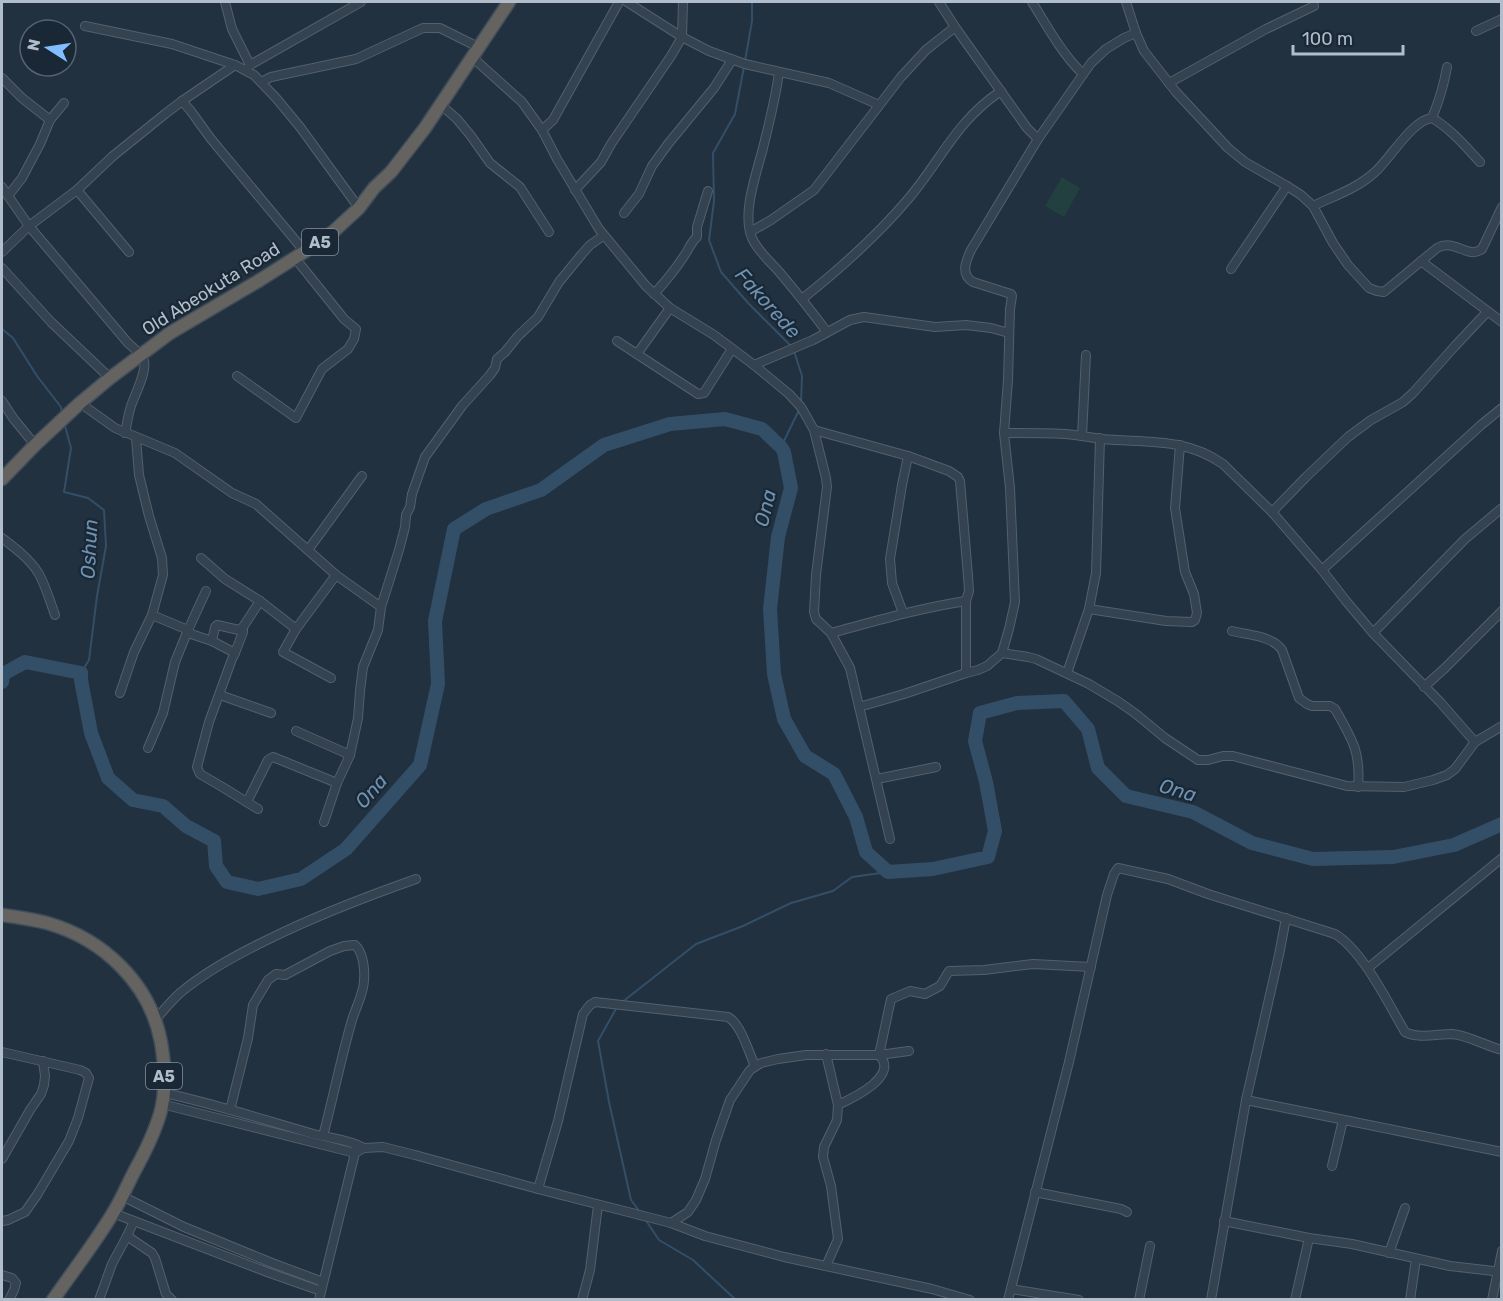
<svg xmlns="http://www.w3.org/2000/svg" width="1503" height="1301" viewBox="0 0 1503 1301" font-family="Rubik,sans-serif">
<rect width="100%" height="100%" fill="#21313f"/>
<polygon fill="#234040" points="1062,177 1080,188 1064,217 1045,206"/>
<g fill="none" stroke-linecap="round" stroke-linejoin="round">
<g stroke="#334f68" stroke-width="2">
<polyline points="745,61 752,21 752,2"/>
<polyline points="744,67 735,114 713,153 714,201 709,240 721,272 749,304 793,348 802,376 801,403"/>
<polyline points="2,329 13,338 37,376 61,407 62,414"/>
<polyline points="64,422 71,448 64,492 88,498 104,510 106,546 97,596 89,660 81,673"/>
<polyline points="781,447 800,408"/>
<polyline points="621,1003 696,944 743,926 791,903 833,891 852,877 888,872"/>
<polyline points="617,1007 598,1041 609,1102 631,1200 640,1212"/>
<polyline points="645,1219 659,1240 693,1260 736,1300"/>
</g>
<polyline stroke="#334f68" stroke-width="14" points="2,682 3,674 25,662 81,673 81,680 91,733 108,778 133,800 163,806 186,826 214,841 216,866 227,882 258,889 301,879 346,849 420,765 438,684 435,621 454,529 486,509 541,490 604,445 670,424 725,419 762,429 781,447 784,452 791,488 778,537 770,609 774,674 784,719 805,756 834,774 856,817 866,852 888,872 933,869 988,857 995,831 986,782 975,741 980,713 1017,703 1064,701 1088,729 1098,768 1126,796 1193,812 1252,843 1313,859 1393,857 1454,845 1502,824"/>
<defs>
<g id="minor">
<polyline points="225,2 232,29 250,65"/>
<polyline points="627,2 682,37 709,51 745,64 829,83 879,105"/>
<polyline points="939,2 955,27 1027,128 1038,139"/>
<path d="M 1032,2 C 1047,26 1062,54 1083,74"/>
<path d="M 1126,2 L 1136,33 L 1144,51 L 1176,92 L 1228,148 L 1245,162 L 1287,186 L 1301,195 L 1313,206 L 1333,243 L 1348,265 L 1369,288 L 1377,291 L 1384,292 L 1437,248 C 1455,238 1468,260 1482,249 L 1502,207"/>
<polyline points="85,26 172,44 235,65 254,75 276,98 300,127 359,208"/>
<polyline points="1476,31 1502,19"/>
<polyline points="472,57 522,102 542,130 557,159 599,229 646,286 670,308 714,335 754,365 789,394 801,407 814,430 826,478 827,487 816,575 814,612 816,619 831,633 850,668 890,839"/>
<polyline points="246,70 250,65 361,2"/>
<path d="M 779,72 C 776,96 770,120 764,144 C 758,170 741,212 752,238 C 758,252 772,263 781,274 C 797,293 812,312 827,332"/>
<polyline points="2,78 22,98 50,120"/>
<polyline points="261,82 271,77 356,59 423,28 440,28 478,47"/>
<polyline points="1169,83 1266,29 1314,6"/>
<polyline points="182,101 190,110 211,139 305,252"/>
<polyline points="441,105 457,119 471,136 490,163 520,187 549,232"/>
<path d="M 1432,118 C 1451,129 1465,146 1480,162"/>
<polyline points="542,130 553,120 558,111 619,2"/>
<path d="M 2,187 L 29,226 L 128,343 C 133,348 142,354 144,361 C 147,372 135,394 131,406 C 128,415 127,424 125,433"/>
<polyline points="77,190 129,252"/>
<polyline points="575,190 601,162 611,144 671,56 682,37 683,2"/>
<polyline points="8,196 22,178 40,144 50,120 64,103"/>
<path d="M 1313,206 C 1334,196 1358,188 1375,172 C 1390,159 1412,120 1432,118 C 1439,101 1444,85 1447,67"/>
<polyline points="624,213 639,194 652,166 668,144 714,88 732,60"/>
<polyline points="750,232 771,220 814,190 901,77 926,50 955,27"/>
<polyline points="2,252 29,226 77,190 113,156 165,114 182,101 235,65"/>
<polyline points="1421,261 1502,322"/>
<polyline points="2,268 51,322 110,378"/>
<polyline points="1231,269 1287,186"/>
<path d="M 654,294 C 665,282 675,270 684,256 C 690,248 690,243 697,237 L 697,227 L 708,191"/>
<path d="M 802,299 C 841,268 877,236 909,198 C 941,160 957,120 1001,91"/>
<polyline points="617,341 698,394 704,393 732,349"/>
<polyline points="637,354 670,308"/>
<polyline points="754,365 813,340 850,320 864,317 935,327 966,325 991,328 1009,333"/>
<polyline points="237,376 296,418 322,369 348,349 354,339 356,329 344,319 295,258"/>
<polyline points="2,401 13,418 35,445"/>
<polyline points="80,403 115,428 175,453 232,493 256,504 336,575 381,607"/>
<polyline points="814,430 908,456 949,471 958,477 960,481 968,576 969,591 966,601 966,673"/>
<path d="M 1004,433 C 1024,433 1044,433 1065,434 C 1077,435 1089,437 1102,439 C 1146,443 1184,437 1223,464 L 1272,512 L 1322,570 L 1346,601 L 1373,633 L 1440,702 L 1475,742"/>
<polyline points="1082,436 1086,355"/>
<polyline points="1272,512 1306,477 1348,437 1371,420 1403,402 1413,393 1455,346 1487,312"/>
<path d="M 2,538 C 15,548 30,559 39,574 C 46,587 50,601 55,615"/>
<polyline points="308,550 362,476"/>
<polyline points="201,558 225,579 260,601 296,629"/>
<polyline points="1322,570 1481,425 1502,408"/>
<polyline points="1089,609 1166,621 1192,622 1195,620 1197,613 1194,594 1185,572 1175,508 1180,445"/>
<polyline points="903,613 892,583 890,559 902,485 908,456"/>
<polyline points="152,615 188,630 191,634 212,641 235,653 232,659 209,722 197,767 200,774 224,788 258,809"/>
<path d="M 1232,631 C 1248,635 1273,636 1282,650 L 1299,698 L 1307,704 L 1312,706 L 1330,706 L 1335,709 C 1352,739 1361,752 1358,787"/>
<path d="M 831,633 C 876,621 920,608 966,601"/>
<polyline points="1373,633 1465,539 1502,508"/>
<polyline points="212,641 215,627 217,625 239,630 243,627 260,601"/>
<polyline points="235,653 243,632 243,627"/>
<polyline points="1002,653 1028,657 1036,659 1089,684 1119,702 1136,714 1165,738 1198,760 1208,760 1223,756 1233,756 1347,786 1404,787 1433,780 1447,775 1455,769 1475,742 1502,726"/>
<polyline points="1067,673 1089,609 1096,573 1100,438"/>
<polyline points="331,678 283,652 296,629 336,575"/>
<polyline points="1424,687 1445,668 1502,611"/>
<polyline points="120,693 134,652 152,615 163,575 162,558 149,516 139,475 136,438"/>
<polyline points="220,695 271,713"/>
<path d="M 859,707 L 904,694 L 966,673 L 978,670 L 987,666 L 1002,653 L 1009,629 L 1015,602 L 1010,488 L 1004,433 L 1008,380 L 1010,309 L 1012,296 L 1011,294 L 973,282 C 960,274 966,261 971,250 L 1038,139 L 1091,63 L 1106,49 L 1124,38 L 1136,33"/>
<polyline points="296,731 350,755"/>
<polyline points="148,748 163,713 175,662 188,630 206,591"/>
<polyline points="877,779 936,767"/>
<polyline points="247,802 268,760 273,757 337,783"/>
<polyline points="324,822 337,783 350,755 358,718 360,691 363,667 378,630 381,607 399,550 405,527 406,515 410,507 412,494 425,457 462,406 490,375 495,368 497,359 505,352 518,336 538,317 559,282 582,254 590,245 603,236"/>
<polyline points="1368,968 1502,858"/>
<path d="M 155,1020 C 163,1011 171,1001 180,993 C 206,971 236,955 267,940 C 315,916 365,897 416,879"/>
<polyline points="2,1052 80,1070 86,1073 89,1078 78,1118 69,1141 37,1195 25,1212 8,1220 2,1221"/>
<path d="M 165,1093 C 214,1104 262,1119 310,1133 C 327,1138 348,1139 364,1148"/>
<polyline points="1246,1100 1502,1152"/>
<polyline points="162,1104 355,1153 364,1148 383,1147 415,1155 538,1189 671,1223 705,1236 784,1257 932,1289 970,1300"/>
<path d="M 838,1105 C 853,1098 900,1076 879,1055 L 891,999 L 910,991 L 925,994 L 940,986 L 949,971 L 984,970 L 1033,964 L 1091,967"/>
<path d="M 230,1110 L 248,1038 L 253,1005 L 268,980 L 276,974 L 285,975 L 330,951 L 344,946 L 355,945 C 363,952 365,969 364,980 C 364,993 356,1007 352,1020 C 341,1058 333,1098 323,1136"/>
<polyline points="2,1159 30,1110 41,1094 44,1085 45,1076 43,1061"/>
<polyline points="1332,1166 1343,1120"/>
<path d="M 538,1189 L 558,1121 L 583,1014 L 590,1005 L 595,1002 L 728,1017 C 741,1024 749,1053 755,1066"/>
<polyline points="1035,1192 1121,1209 1127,1212"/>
<polyline points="122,1196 184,1227 272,1263 323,1282"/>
<polyline points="113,1213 267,1272 321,1291"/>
<polyline points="1224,1221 1309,1238 1352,1244 1450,1266 1502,1272"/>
<polyline points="671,1223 688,1212 696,1200 705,1179 716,1140 730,1100 750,1070 761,1063 778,1059 806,1055 879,1055 909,1051"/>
<polyline points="127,1236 152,1253 155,1258 166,1294 172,1300"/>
<polyline points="1389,1253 1405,1208"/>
<polyline points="826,1266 838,1239 831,1186 823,1157 824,1147 837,1120 838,1105 826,1054"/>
<polyline points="2,1275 12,1278 16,1283 14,1290 9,1300"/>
<polyline points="1011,1289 1079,1300"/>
<polyline points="99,1300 112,1264 127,1236 134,1221"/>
<polyline points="319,1300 356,1149"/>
<polyline points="582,1300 590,1270 598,1205"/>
<path d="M 1008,1300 L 1069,1062 L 1107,895 L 1114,874 L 1118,868 L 1168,879 L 1208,894 L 1335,934 C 1363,951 1388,1003 1405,1032 C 1418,1039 1437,1034 1452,1034 C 1467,1035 1486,1046 1502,1050"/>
<polyline points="1139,1300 1150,1246"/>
<polyline points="1211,1300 1246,1100 1279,955 1286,918"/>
<polyline points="1295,1300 1309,1238"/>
<polyline points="1410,1300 1416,1259"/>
<polyline points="1492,1300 1502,1251"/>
</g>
<g id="trunk">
<polyline points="2,479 35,445 80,403 110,378 170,333 260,280 312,247 334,231 359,208 374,188 391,172 425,128 509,2"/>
<path d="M 2,915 C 17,917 32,919 47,923 C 103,939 150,983 161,1042 C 165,1066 167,1090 160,1114 C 154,1134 144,1154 134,1172 C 127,1186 121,1200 113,1213 C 95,1243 73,1271 53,1300"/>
</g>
</defs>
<use href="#minor" stroke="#53606d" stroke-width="10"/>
<use href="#trunk" stroke="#404d5a" stroke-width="15"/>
<use href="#minor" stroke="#35424f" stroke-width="8"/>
<use href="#trunk" stroke="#646360" stroke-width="12"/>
</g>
<g text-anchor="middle" stroke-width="4.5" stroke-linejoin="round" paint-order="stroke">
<g fill="#1a2734" stroke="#84909d" stroke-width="1.5">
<rect x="302" y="229" width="36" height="26" rx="4.5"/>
<rect x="146" y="1063" width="36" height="26" rx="4.5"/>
</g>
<g font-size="16" font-weight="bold" fill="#b1bdca">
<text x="320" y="248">A5</text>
<text x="164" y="1082">A5</text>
</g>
<g font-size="18" fill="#b1bdca" stroke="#1a2734">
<text transform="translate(211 289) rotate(-32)" y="6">Old Abeokuta Road</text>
</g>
<g font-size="20" font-style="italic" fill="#6e92b1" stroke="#1a2734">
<text transform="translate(768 303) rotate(48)" y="7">Fakorede</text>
<text transform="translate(765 508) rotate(-77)" y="7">Ona</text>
<text transform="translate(89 549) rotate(-87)" y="7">Oshun</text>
<text transform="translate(1178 790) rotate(16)" y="7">Ona</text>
<text transform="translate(371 791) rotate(-49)" y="7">Ona</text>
</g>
</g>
<rect width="1503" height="1301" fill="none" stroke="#b1bdca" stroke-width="6"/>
<g transform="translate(48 48) rotate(282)"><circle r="28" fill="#1a2734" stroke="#566370" stroke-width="1.5"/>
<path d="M0-4.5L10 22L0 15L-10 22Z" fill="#81beff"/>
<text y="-9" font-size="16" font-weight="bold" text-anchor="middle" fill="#b1bdca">N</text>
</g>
<path d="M1293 45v9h110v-9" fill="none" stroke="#b1bdca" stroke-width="3"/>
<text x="1302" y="45" font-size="18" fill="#b1bdca" stroke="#1a2734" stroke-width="4.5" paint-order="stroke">100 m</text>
</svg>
